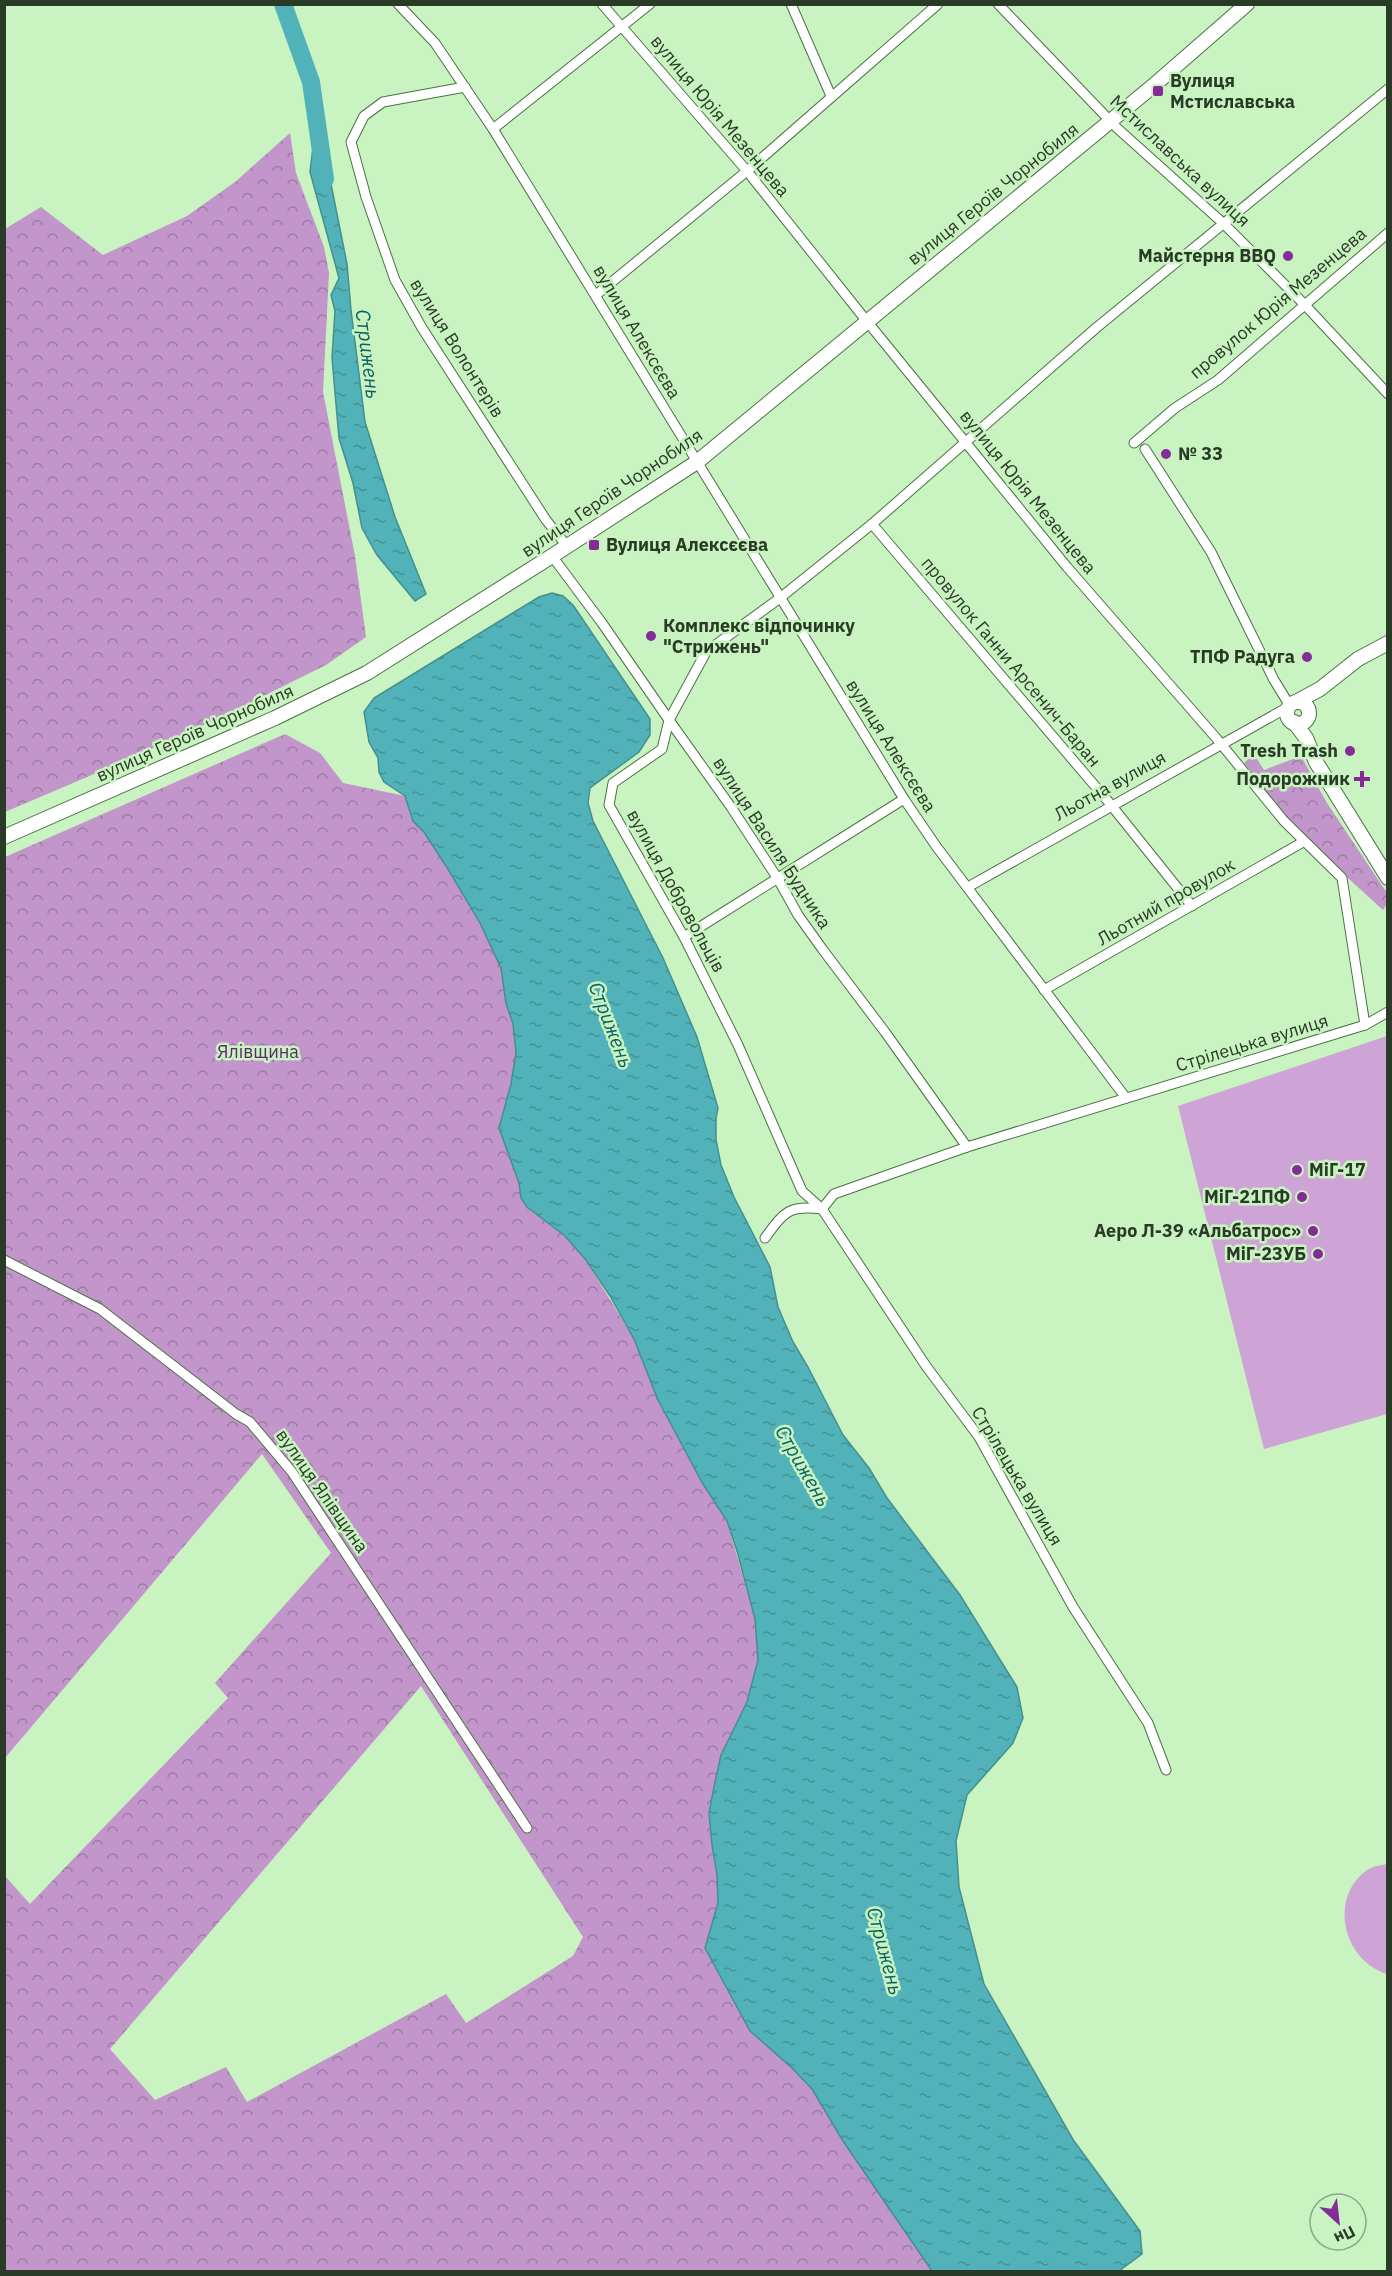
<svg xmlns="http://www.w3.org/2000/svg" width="1392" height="2276" viewBox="0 0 1392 2276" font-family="'IBM Plex Sans',sans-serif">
<defs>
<pattern id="forest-crowns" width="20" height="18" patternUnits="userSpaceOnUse" patternTransform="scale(1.5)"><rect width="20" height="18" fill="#c295cb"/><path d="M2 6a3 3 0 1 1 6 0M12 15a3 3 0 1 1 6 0" fill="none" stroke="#9e7ba5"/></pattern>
<pattern id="water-ripples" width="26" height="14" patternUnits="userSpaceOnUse" patternTransform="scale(1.5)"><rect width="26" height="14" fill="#51b3b9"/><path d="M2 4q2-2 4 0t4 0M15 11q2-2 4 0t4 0" fill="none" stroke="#439396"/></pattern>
</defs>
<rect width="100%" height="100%" fill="#c9f3c1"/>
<g fill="#cda4d5">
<polygon points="1387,1036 1387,1414 1264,1449 1178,1106"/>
<path d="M 1387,1864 L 1388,1864 L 1387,1974 C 1342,1960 1328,1895 1369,1869 C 1374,1866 1382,1865 1387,1864 Z"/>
</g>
<g fill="url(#forest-crowns)" fill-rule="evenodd">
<polygon points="290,133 296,173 324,247 329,273 323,392 355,556 366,637 326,665 223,716 134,757 5,812 5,229 41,207 103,255 187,216 235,182"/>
<path d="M 285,734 L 320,753 L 343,783 L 405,796 L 413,821 L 424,832 L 448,869 L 480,923 L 501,968 L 506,1003 L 513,1024 L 516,1052 L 511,1084 L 499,1128 L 519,1183 L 521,1198 L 527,1208 L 565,1236 L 586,1260 L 634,1339 L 658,1400 L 703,1484 L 727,1521 L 755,1619 L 758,1660 L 747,1702 L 721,1755 L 709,1813 L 712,1845 L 717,1875 L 718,1903 L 705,1948 L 792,2068 L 812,2089 L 843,2141 L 932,2271 L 5,2271 L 5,1876 L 30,1904 L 228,1698 L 215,1683 L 331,1553 L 262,1454 L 5,1758 L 5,857 ZM 421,1686 L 583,1937 L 573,1956 L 466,2023 L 446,1994 L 247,2102 L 226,2067 L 155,2100 L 110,2049 Z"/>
<polygon points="1301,756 1327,803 1387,893 1387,904 1383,910 1304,838 1244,763 1249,758 1257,759 1264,770"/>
</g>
<g fill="url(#water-ripples)" stroke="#458f8d" stroke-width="1.5">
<polygon points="313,147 327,164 347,264 351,310 365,422 395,517 426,594 415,601 377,555 362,528 353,483 339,438 332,358 335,311 331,295 339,278 310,172"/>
<polygon points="552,593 563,596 573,605 650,719 650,735 639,752 590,788 588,803 593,821 663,958 697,1037 718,1108 716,1118 716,1140 721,1165 734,1197 770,1267 778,1307 793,1342 808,1367 843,1435 869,1468 887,1498 960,1595 1017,1687 1023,1718 1013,1743 967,1795 956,1841 959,1887 984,1984 1074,2141 1140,2231 1142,2254 1119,2271 932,2271 843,2141 812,2089 792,2068 750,2031 705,1948 718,1903 717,1875 712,1845 709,1813 715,1782 721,1755 747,1702 758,1660 755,1619 737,1551 727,1521 703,1484 658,1400 634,1339 610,1296 586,1260 565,1236 527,1207 521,1198 519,1183 499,1128 511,1084 516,1052 513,1024 506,1003 501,968 480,923 448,869 424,832 413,821 405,796 384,782 379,772 378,758 369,742 364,712 374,698 539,597"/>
</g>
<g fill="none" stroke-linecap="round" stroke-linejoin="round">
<polyline stroke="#51b3b9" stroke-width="18" points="283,4 311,82 325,179"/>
<defs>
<g id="street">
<polyline points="398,4 435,43 493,129 904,799 936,846 1126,1098"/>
<polyline points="602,4 747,171 861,314 1067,567 1217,739 1284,821 1342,878 1365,1025"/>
<polyline points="791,4 831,96"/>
<polyline points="998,4 1117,128 1224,224 1304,304 1388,394"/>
<polyline points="465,87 383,102 364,116 351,142 366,197 395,280 422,328 546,520 567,546"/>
<polyline points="493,129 650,4"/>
<polyline points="596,295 747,171 938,4"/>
<polyline points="1134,443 1175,408 1218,380 1388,233"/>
<polyline points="872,524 1107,800 1192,906"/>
<polyline points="552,556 602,623 669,720 731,807 778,879 798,915 823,950 885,1032 967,1147"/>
<polyline points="968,887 1290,706 1274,680 1211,552 1145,449"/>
<polyline points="684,937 904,799"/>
<polyline points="1044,990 1303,842"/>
<path d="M 765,1238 C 784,1212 788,1205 822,1209 L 834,1194 L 967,1147 L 1365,1025 L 1388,1012"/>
<polyline points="4,1260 100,1309 236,1414 250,1422 292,1472 527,1828"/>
<polyline points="1166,1770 1148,1723 1073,1607 979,1437 926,1366 822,1209 802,1191 738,1045 684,937 609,805 613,783 662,749 669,720 706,652 780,598 872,524 1096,328 1388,89"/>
</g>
<g id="secondary">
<polyline points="1296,702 1320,689 1358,659 1388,643"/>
<circle cx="1298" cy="713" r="11"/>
<polyline points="1294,722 1306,738 1316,762 1388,878"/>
<polyline points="4,837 275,718 367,673 552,556 697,462 1153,86 1247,4"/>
</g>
</defs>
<use href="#street" stroke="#4b7144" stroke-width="11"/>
<use href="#secondary" stroke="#4b7144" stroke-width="16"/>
<use href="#street" stroke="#fff" stroke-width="9"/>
<use href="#secondary" stroke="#fff" stroke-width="14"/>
</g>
<g fill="#852b97" stroke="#c9f3c1" stroke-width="2">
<rect x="1152" y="85" width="12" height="12" rx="3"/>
<circle cx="1288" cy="256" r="6"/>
<circle cx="1166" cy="454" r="6"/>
<rect x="588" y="539" width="12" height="12" rx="3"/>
<circle cx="651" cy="636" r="6"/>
<circle cx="1307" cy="657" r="6"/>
<circle cx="1350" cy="751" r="6"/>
<path d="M1359 770h6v6h6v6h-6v6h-6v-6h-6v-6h6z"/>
<circle cx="1297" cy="1170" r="6"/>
<circle cx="1302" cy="1197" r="6"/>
<circle cx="1313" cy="1231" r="6"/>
<circle cx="1318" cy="1254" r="6"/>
</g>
<g text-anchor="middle" stroke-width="5" stroke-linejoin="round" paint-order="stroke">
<g font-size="18" font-weight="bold" fill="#293a26" stroke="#c9f3c1" text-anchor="end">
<text x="1170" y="87" text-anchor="start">Вулиця<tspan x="1170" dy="21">Мстиславська</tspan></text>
<text x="1276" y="262">Майстерня BBQ</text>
<text x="1178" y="460" text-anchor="start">№ 33</text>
<text x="606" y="551" text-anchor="start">Вулиця Алексєєва</text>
<text x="663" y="632" text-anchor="start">Комплекс відпочинку<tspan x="663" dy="21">"Стрижень"</tspan></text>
<text x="1295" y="663">ТПФ Радуга</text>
<text x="1338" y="757">Tresh Trash</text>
<text x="1350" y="785">Подорожник</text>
<text x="1309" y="1176" text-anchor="start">МіГ-17</text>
<text x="1290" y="1203">МіГ-21ПФ</text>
<text x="1301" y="1237">Аеро Л-39 «Альбатрос»</text>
<text x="1306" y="1260">МіГ-23УБ</text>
</g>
<g font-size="18" fill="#293a26" stroke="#c9f3c1">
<text transform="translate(720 116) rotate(50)" y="6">вулиця Юрія Мезенцева</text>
<text transform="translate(1180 161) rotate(43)" y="6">Мстиславська вулиця</text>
<text transform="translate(993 194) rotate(-39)" y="6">вулиця Героїв Чорнобиля</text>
<text transform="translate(1278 303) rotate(-40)" y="6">провулок Юрія Мезенцева</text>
<text transform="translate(637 332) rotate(59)" y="6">вулиця Алексєєва</text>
<text transform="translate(457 348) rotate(58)" y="6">вулиця Волонтерів</text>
<text transform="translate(1028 492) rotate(51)" y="6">вулиця Юрія Мезенцева</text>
<text transform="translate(612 493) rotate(-34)" y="6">вулиця Героїв Чорнобиля</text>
<text transform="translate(1011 662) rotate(50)" y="6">провулок Ганни Арсенич-Баран</text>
<text transform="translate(195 733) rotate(-24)" y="6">вулиця Героїв Чорнобиля</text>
<text transform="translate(891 746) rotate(58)" y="6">вулиця Алексєєва</text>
<text transform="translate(1110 786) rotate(-29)" y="6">Льотна вулиця</text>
<text transform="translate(772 843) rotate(57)" y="6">вулиця Василя Будника</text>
<text transform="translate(676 891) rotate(61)" y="6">вулиця Добровольців</text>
<text transform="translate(1166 902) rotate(-30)" y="6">Льотний провулок</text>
<text transform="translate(1252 1043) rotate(-17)" y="6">Стрілецька вулиця</text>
<text transform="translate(1017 1476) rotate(59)" y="6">Стрілецька вулиця</text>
<text transform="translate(322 1491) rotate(55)" y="6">вулиця Ялівщина</text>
</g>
<g font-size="18" fill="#5e2769" stroke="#c9f3c1">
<text x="258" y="1058">Ялівщина</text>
</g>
<g font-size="20" font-style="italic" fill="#095f64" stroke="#c9f3c1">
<text transform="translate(368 354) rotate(83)" y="7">Стрижень</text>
<text transform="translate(611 1025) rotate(69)" y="7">Стрижень</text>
<text transform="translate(803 1466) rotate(60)" y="7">Стрижень</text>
<text transform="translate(885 1951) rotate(75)" y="7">Стрижень</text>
</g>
</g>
<rect width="1392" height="2276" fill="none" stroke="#293a26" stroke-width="12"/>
<g transform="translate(1338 2222) rotate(153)"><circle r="28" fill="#c9f3c1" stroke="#89a983" stroke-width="1.5"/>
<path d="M0-4.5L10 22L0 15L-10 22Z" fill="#852b97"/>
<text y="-9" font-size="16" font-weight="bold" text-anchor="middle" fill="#293a26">Пн</text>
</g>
</svg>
